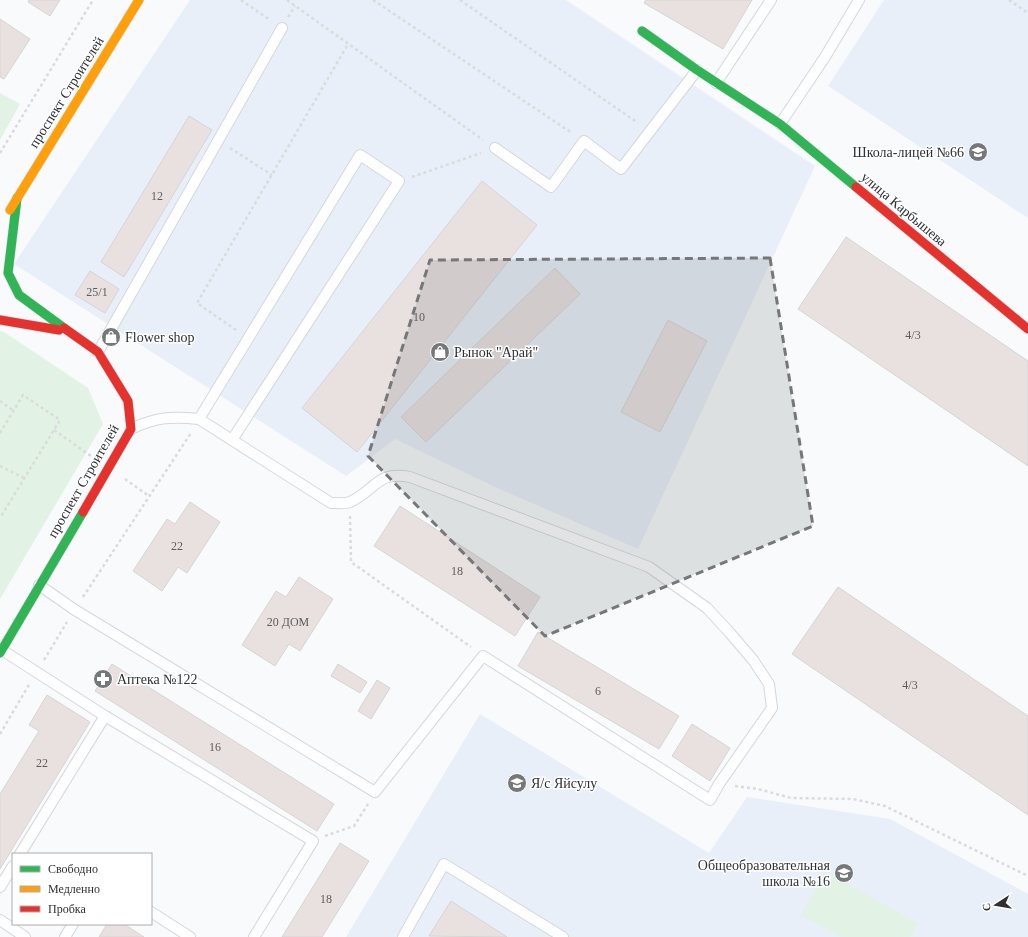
<svg xmlns="http://www.w3.org/2000/svg" width="1028" height="937" viewBox="0 0 1028 937" font-family="Georgia,serif">
<rect width="100%" height="100%" fill="#f8fafc"/>
<g fill="#e9eff8">
<polygon points="190,0 566,0 815,166 638,549 495,487 395,439 346,476 14,264"/>
<polygon points="884,0 1028,0 1028,218 828,86"/>
<polygon points="480,714 709,853 747,797 890,819 1028,894 1028,937 346,937"/>
</g>
<g fill="#e2f2e5">
<polygon points="0,93 20,104 0,140"/>
<polygon points="0,331 4,332 88,388 103,424 0,599"/>
<polygon points="825,871 918,923 910,937 841,937 801,915"/>
</g>
<g fill="#e9e1e0" stroke="#d5d5d5">
<polygon points="29,0 60,0 50,16 28,2"/>
<polygon points="646,0 752,0 723,49 644,3"/>
<polygon points="0,19 30,39 4,79 0,77"/>
<polygon points="189,116 212,130 124,277 101,262"/>
<polygon points="482,181 537,225 357,452 302,408"/>
<polygon points="846,237 1028,361 1028,466 798,309"/>
<polygon points="555,268 580,294 426,442 401,417"/>
<polygon points="90,271 119,289 105,313 75,295"/>
<polygon points="668,320 707,341 660,432 621,412"/>
<polygon points="190,502 220,522 187,573 178,567 162,591 133,571 167,519 175,524"/>
<polygon points="400,506 540,597 515,636 374,546"/>
<polygon points="299,577 333,599 300,651 289,644 275,666 242,645 276,591 286,597"/>
<polygon points="838,587 1028,716 1028,815 792,654"/>
<polygon points="538,632 679,716 659,749 518,666"/>
<polygon points="112,664 334,804 317,831 95,691"/>
<polygon points="338,664 367,682 360,693 331,676"/>
<polygon points="377,680 390,688 371,719 358,711"/>
<polygon points="47,695 90,722 0,869 0,794 39,731 29,725"/>
<polygon points="692,724 730,748 710,781 672,756"/>
<polygon points="340,843 369,861 322,937 282,937"/>
<polygon points="451,901 507,937 429,936"/>
<polygon points="107,924 124,924 144,937 99,937"/>
</g>
<g fill="none" stroke-linecap="round" stroke-linejoin="round">
<defs>
<g id="lane">
<polyline points="716,83 771,0"/>
<polyline points="780,124 825,57 859,0"/>
<polyline points="495,148 551,187 584,141 621,169 697,70"/>
<polyline points="98,352 282,28"/>
<polyline points="199,419 360,155 399,181 232,440"/>
<path d="M 39,585 L 75,610 L 375,792 L 483,656 L 710,800 L 719,784 L 772,708 L 769,684 L 753,660 L 730,633 L 707,608 L 649,567 L 410,477 C 377,470 375,491 350,502 C 345,504 337,503 331,503 L 199,419 C 172,416 156,417 131,429"/>
<polyline points="2,650 105,716 313,841 254,937"/>
<polyline points="20,854 105,716"/>
<polyline points="0,887 13,866"/>
<polyline points="151,912 190,937"/>
<polyline points="0,920 25,937"/>
<polyline points="65,937 73,924"/>
<polyline points="403,937 444,864 563,937"/>
</g>
<g id="fast">
<polyline points="642,31 697,70 780,124 856,187"/>
<polyline points="17,198 8,273 19,295 64,328"/>
<polyline points="0,653 83,512"/>
</g>
<polyline id="slow" points="10,210 139,0"/>
<g id="jam">
<polyline points="856,187 1028,329"/>
<polyline points="0,320 59,330"/>
<polyline points="64,328 98,352 128,401 131,429 83,512"/>
</g>
</defs>
<use href="#lane" stroke="#d5d7da" stroke-width="12"/>
<use href="#fast" stroke="#d5d7da" stroke-width="10"/>
<use href="#slow" stroke="#d5d7da" stroke-width="10"/>
<use href="#jam" stroke="#d5d7da" stroke-width="10"/>
<g stroke="#dadbdb" stroke-width="2.5" stroke-dasharray="3 3" stroke-linecap="butt">
<polyline points="241,0 270,20"/>
<polyline points="287,0 483,140"/>
<polyline points="373,0 572,133"/>
<polyline points="460,0 638,123"/>
<polyline points="1009,0 1028,13"/>
<polyline points="288,17 295,6"/>
<polyline points="230,148 272,175"/>
<polyline points="0,153 93,0"/>
<polyline points="412,177 481,153"/>
<polyline points="236,330 197,303 348,44"/>
<polyline points="0,401 14,411"/>
<polyline points="54,430 91,456"/>
<polyline points="0,433 23,395 60,420 0,518"/>
<polyline points="0,466 24,478"/>
<polyline points="125,479 149,496"/>
<polyline points="350,516 351,562 471,647"/>
<polyline points="83,597 191,433"/>
<polyline points="44,660 67,622"/>
<polyline points="0,734 30,683"/>
<polyline points="735,786 758,789 791,798 853,799 885,806 1028,876"/>
<polyline points="325,836 354,826 368,804"/>
</g>
<use href="#lane" stroke="#fefeff" stroke-width="10"/>
<use href="#fast" stroke="#30b455" stroke-width="9"/>
<use href="#slow" stroke="#ff9f0a" stroke-width="9"/>
<use href="#jam" stroke="#e5322d" stroke-width="9"/>
</g>
<path fill="#757779" fill-opacity="0.2" stroke="#757779" stroke-width="3" stroke-dasharray="8 5" stroke-linejoin="round" d="M 770,258 L 813,526 L 545,636 L 368,456 L 430,260 Z"/>
<defs>
<symbol id="school-disc" viewBox="-11 -11 22 22"><circle r="9.5" fill="#757779" stroke="#fff"/><path d="M0-5L7-2L0 1L-7-2ZM-4 1L0 2.5L4 1V4Q0 6-4 4Z" fill="#fff"/></symbol>
<symbol id="shop-disc" viewBox="-11 -11 22 22"><circle r="9.5" fill="#757779" stroke="#fff"/><path d="M-5-2.5h2.3a2.7 3.5 0 0 1 5.4 0H5L5.5 6h-11ZM-1.5-2.5h3a1.5 2.3 0 0 0-3 0Z" fill="#fff"/></symbol>
<symbol id="pharmacy-disc" viewBox="-11 -11 22 22"><circle r="9.5" fill="#757779" stroke="#fff"/><path d="M-2-6h4v4h4v4h-4v4h-4v-4h-4v-4h4Z" fill="#fff"/></symbol>
</defs>
<g fill-rule="evenodd">
<use href="#school-disc" x="967" y="141" width="22" height="22"/>
<use href="#shop-disc" x="100" y="326" width="22" height="22"/>
<use href="#shop-disc" x="429" y="341" width="22" height="22"/>
<use href="#pharmacy-disc" x="92" y="668" width="22" height="22"/>
<use href="#school-disc" x="506" y="772" width="22" height="22"/>
<use href="#school-disc" x="833" y="862" width="22" height="22"/>
</g>
<g text-anchor="middle" stroke-width="3" stroke-linejoin="round" paint-order="stroke">
<g font-size="12" fill="#5d5c5e">
<text x="157" y="200">12</text>
<text x="97" y="296">25/1</text>
<text x="419" y="321">10</text>
<text x="913" y="339">4/3</text>
<text x="177" y="550">22</text>
<text x="457" y="575">18</text>
<text x="288" y="626">20 ДОМ</text>
<text x="910" y="689">4/3</text>
<text x="598" y="695">6</text>
<text x="215" y="751">16</text>
<text x="42" y="767">22</text>
<text x="326" y="903">18</text>
</g>
<g font-size="14" fill="#2e3033" stroke="#fff">
<text transform="translate(66 92) rotate(-58)" y="5">проспект Строителей</text>
<text transform="translate(904 209) rotate(40)" y="5">улица Карбышева</text>
<text transform="translate(83 481) rotate(-60)" y="5">проспект Строителей</text>
</g>
<g font-size="14" fill="#2e3033" stroke="#fff" text-anchor="start">
<text x="964" y="157" text-anchor="end">Школа-лицей №66</text>
<text x="125" y="342">Flower shop</text>
<text x="454" y="357">Рынок "Арай"</text>
<text x="117" y="684">Аптека №122</text>
<text x="531" y="788">Я/c Яйсулу</text>
<text x="830" y="870" text-anchor="end">Общеобразовательная<tspan x="830" dy="16">школа №16</tspan></text>
</g>
</g>
<rect x="12" y="853" width="140" height="72" fill="#ffffff" stroke="#abacad"/>
<rect x="20" y="866" width="20" height="6" fill="#30b455" stroke="#abacad"/>
<text x="48" y="873" font-size="12" fill="#2e3033">Свободно</text>
<rect x="20" y="886" width="20" height="6" fill="#ff9f0a" stroke="#abacad"/>
<text x="48" y="893" font-size="12" fill="#2e3033">Медленно</text>
<rect x="20" y="906" width="20" height="6" fill="#e5322d" stroke="#abacad"/>
<text x="48" y="913" font-size="12" fill="#2e3033">Пробка</text>
<g transform="translate(996 905) rotate(258)" stroke="#ffffff" stroke-width="3" paint-order="stroke">
<path d="M0-3L7 15L0 10L-7 15Z" fill="#2e3033"/>
<text y="-6" font-size="11" font-weight="bold" text-anchor="middle" fill="#2e3033">С</text>
</g>
</svg>
